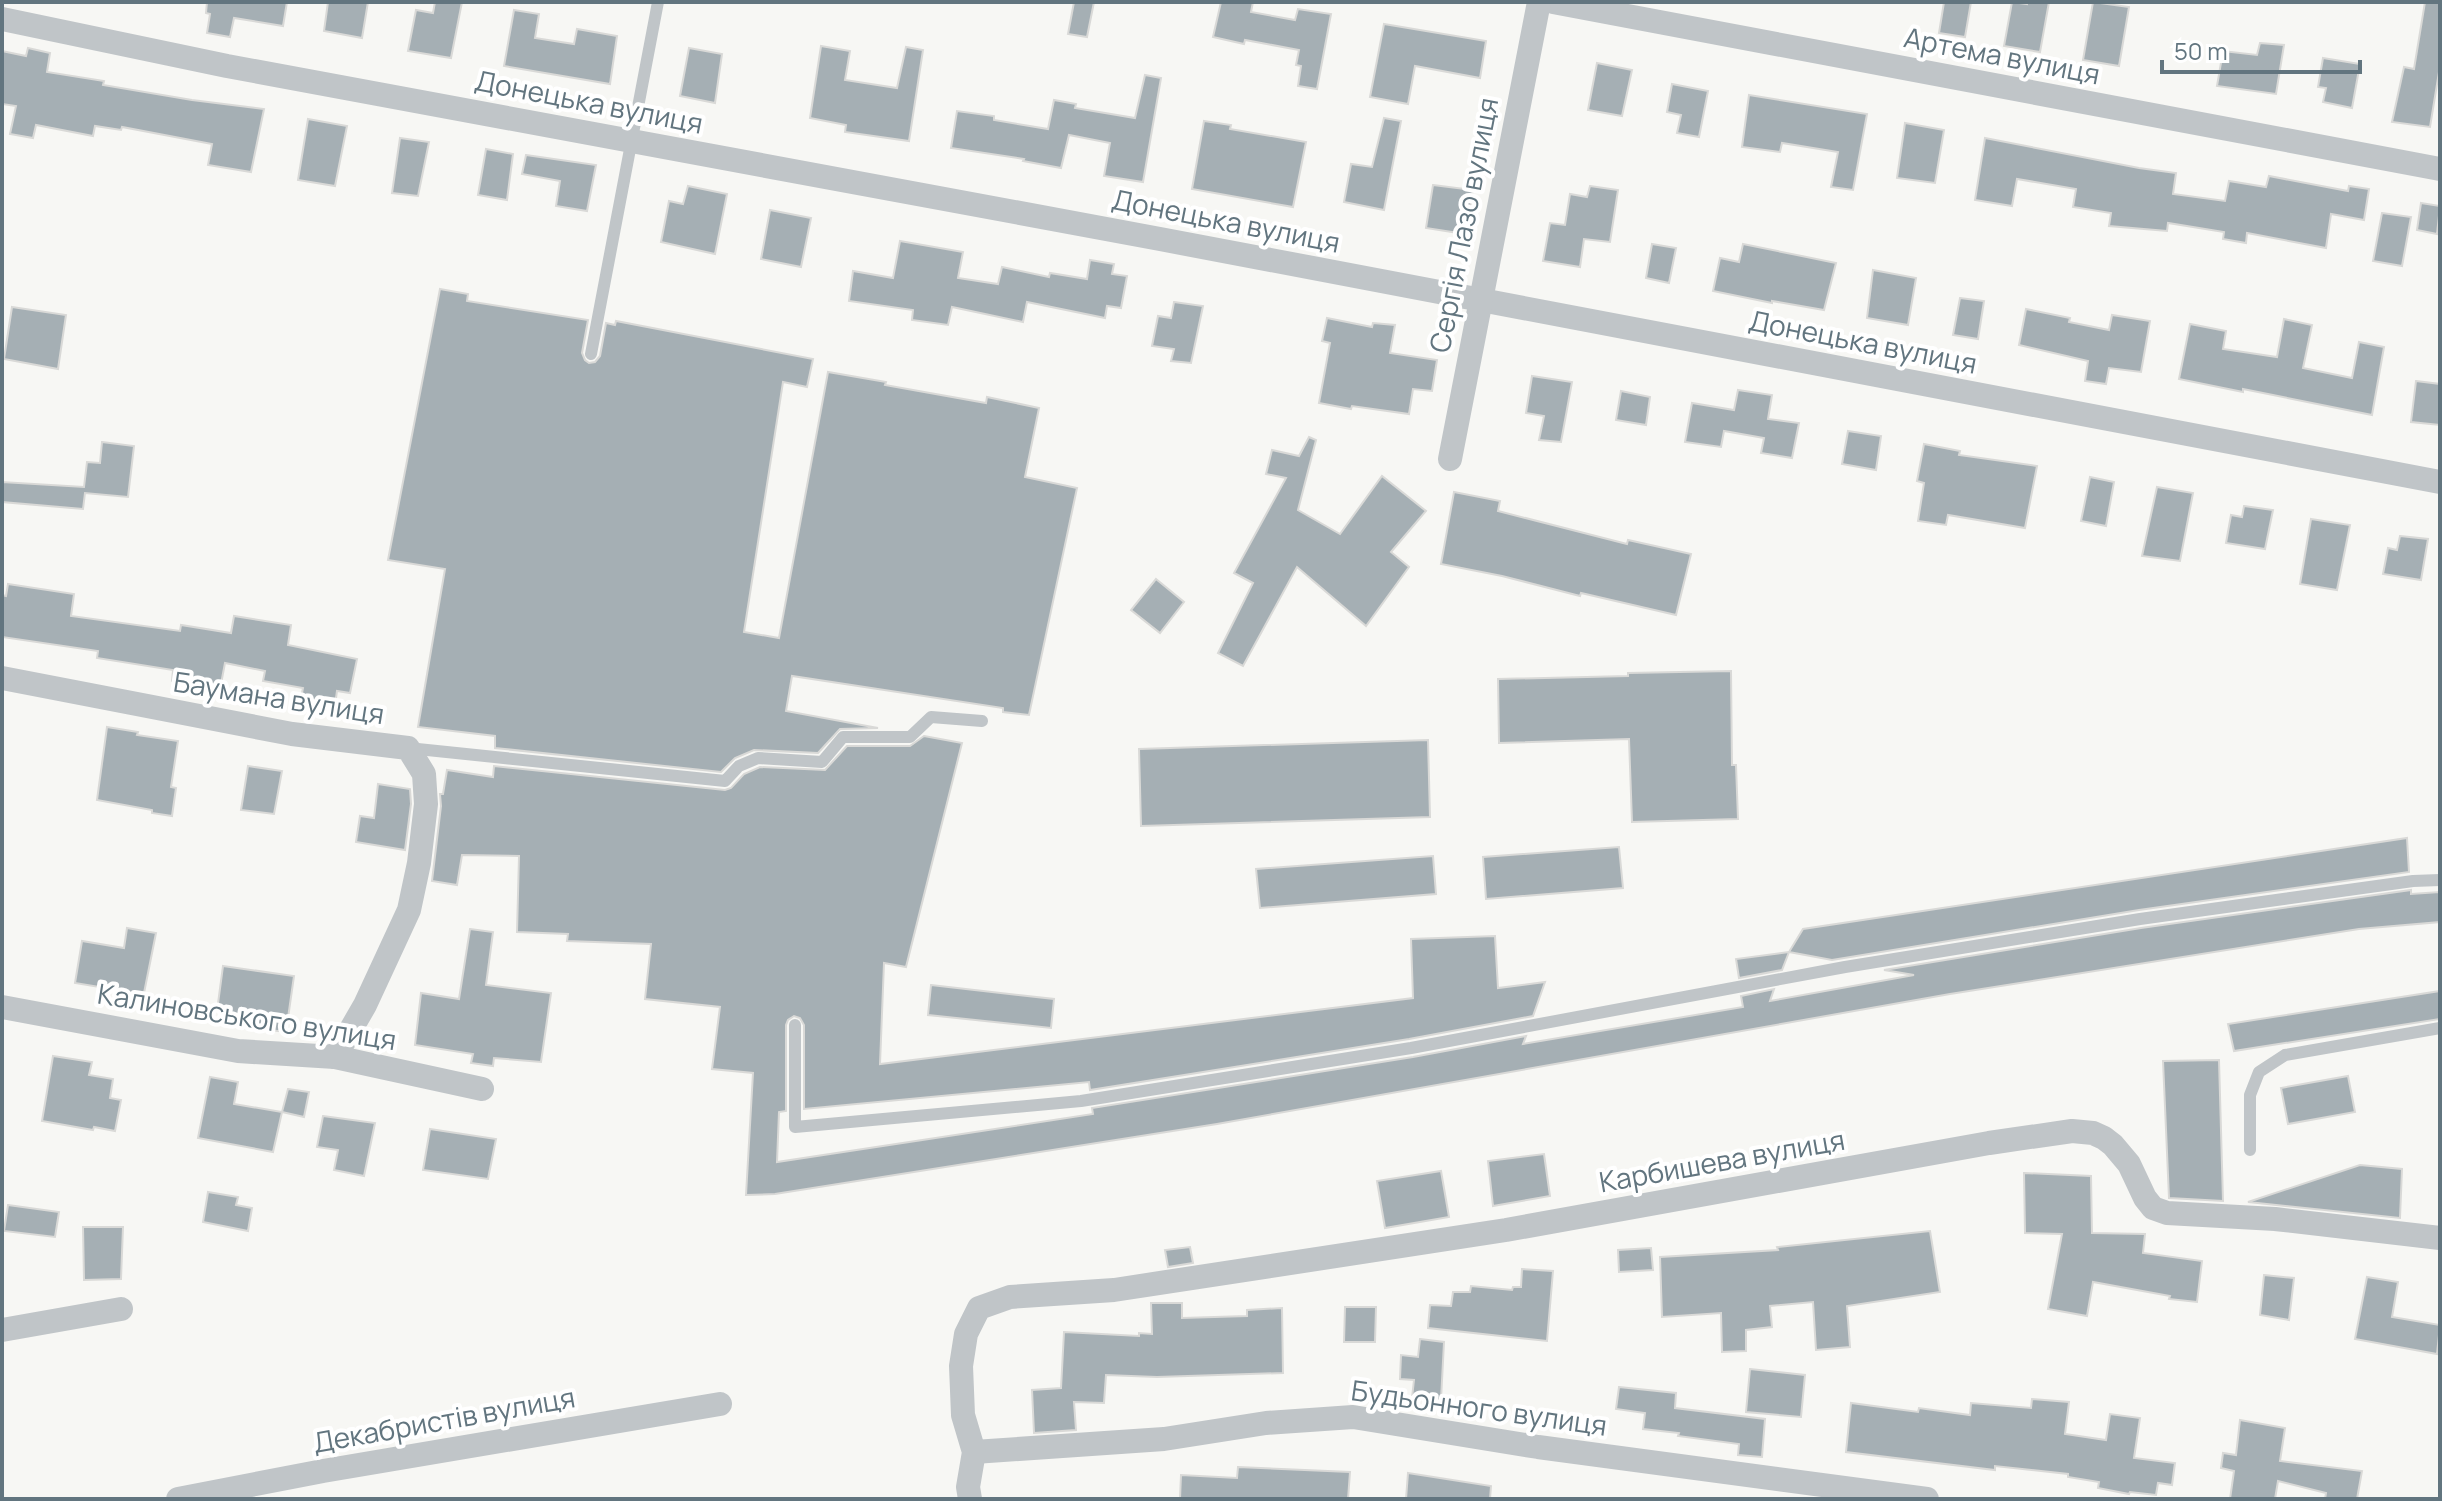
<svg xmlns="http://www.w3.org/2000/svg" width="2442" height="1501" viewBox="0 0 2442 1501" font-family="Manrope,sans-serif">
<rect width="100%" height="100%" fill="#f7f7f4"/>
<g fill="#a5afb4" stroke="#d9d9d7" stroke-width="2">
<polygon points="207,2 287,2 283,26 234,18 230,37 207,33 210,14 206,13"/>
<polygon points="328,2 368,2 362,38 324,31"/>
<polygon points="435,2 462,2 451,58 408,51 416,10 433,13"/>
<polygon points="1074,2 1094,2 1087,37 1068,34"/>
<polygon points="1221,2 1253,2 1251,12 1295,20 1298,9 1331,14 1317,89 1298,86 1301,66 1296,65 1299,50 1245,40 1244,44 1213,37"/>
<polygon points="1944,2 1971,2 1965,37 1939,33"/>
<polygon points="2012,2 2027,4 2027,2 2049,2 2040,52 2004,46"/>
<polygon points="2093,2 2129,7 2119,66 2083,60"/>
<polygon points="2425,2 2440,2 2440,66 2430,127 2392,122 2404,67 2414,69"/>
<polygon points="514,10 539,14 535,38 574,44 577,29 617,36 610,84 504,66"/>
<polygon points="1384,24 1486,41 1480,78 1415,66 1408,104 1370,97"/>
<polygon points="2260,43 2284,45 2276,94 2217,86 2223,51 2257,55"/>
<polygon points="821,46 850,51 845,80 897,88 906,47 923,50 909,141 845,132 846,125 810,118"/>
<polygon points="28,48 50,53 47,72 104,81 103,85 192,100 264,109 251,172 208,165 212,144 122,127 121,130 95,126 93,136 36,125 33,138 10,134 16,106 2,104 2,51 26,56"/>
<polygon points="689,48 722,54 715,103 680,96"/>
<polygon points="2323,58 2360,64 2352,108 2323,102 2326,88 2318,87"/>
<polygon points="1597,63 1632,70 1622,116 1588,110"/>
<polygon points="1145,75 1161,78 1143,182 1104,176 1110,143 1069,135 1061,168 1023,161 1024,159 951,148 957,111 994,116 994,120 1048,129 1054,100 1076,104 1075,108 1135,118"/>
<polygon points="1672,84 1708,91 1699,137 1677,133 1681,115 1667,112"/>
<polygon points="1749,95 1867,114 1853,190 1831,187 1838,152 1782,143 1780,152 1742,147"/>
<polygon points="1384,118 1401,121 1384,210 1344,202 1351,164 1372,167"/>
<polygon points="308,119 347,126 335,186 298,180"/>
<polygon points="1204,121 1231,125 1230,129 1306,142 1293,207 1192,189"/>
<polygon points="1905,123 1944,130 1935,183 1897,178"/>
<polygon points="400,138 429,142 418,196 392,193"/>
<polygon points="1985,138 2139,168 2176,173 2173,194 2225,201 2229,181 2266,187 2269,176 2348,191 2349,186 2369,189 2364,220 2331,214 2326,248 2247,233 2246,243 2223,239 2224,232 2168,223 2167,231 2109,226 2111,213 2073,207 2076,189 2017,179 2012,206 1975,200"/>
<polygon points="486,149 513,154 507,200 478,195"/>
<polygon points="526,155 596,165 587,211 556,206 560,181 522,174"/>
<polygon points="1433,185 1473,190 1465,234 1426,228"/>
<polygon points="688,186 727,194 715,254 661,242 669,201 683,204"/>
<polygon points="1590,186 1618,190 1610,242 1584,239 1580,267 1543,261 1550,223 1565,225 1570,194 1587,197"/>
<polygon points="2421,203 2440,206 2437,234 2417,230"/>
<polygon points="770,210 811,218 801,267 761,259"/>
<polygon points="2382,213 2411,217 2402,266 2373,261"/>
<polygon points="900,241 963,252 958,278 998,284 1002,267 1049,277 1050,273 1087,279 1090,260 1114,264 1112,274 1127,276 1121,308 1107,306 1105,318 1027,302 1023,322 952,307 948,325 912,320 913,310 849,301 853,271 893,278"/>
<polygon points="1652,244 1676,248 1669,283 1646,278"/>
<polygon points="1743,244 1836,263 1824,310 1772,301 1772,303 1713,291 1720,258 1739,262"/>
<polygon points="1873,270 1916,278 1908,325 1867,318"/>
<polygon points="440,289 468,294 467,301 588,320 582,353 585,360 589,363 595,362 600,356 606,323 615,325 616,321 813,359 807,387 783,382 744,632 779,638 828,372 886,382 885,385 986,403 987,397 1039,408 1025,477 1077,488 1029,715 1003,712 1003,708 792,676 786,711 878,728 840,729 818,753 754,750 735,758 721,772 495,748 495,736 418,727 445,569 388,560"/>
<polygon points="1960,298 1984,301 1978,339 1953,335"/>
<polygon points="1174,302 1203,306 1191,363 1171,361 1174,349 1152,346 1158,316 1171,318"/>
<polygon points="12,307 66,315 58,369 4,359"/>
<polygon points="2026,309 2070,318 2069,322 2109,330 2112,315 2150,321 2141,372 2109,368 2106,384 2085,381 2088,361 2019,345"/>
<polygon points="1327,318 1372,327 1373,323 1395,325 1390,353 1437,360 1432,391 1413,389 1409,414 1352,406 1351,409 1319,403 1330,343 1322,341"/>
<polygon points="2284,319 2312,325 2303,368 2352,378 2359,342 2384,347 2372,415 2243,389 2243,392 2179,379 2190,324 2226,331 2223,349 2277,357"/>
<polygon points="1532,376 1572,382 1561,442 1539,440 1544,416 1526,413"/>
<polygon points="2416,381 2440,384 2440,425 2411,422"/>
<polygon points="1738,390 1772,395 1768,419 1799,423 1792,458 1761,453 1764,438 1724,431 1721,447 1685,442 1692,403 1734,410"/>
<polygon points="1621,391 1650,397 1646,425 1616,420"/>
<polygon points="1848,431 1881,436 1876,470 1842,464"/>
<polygon points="1309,437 1316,440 1298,510 1340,534 1382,476 1426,511 1391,552 1409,567 1366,626 1297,567 1243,666 1218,653 1253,583 1234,573 1286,478 1266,474 1272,450 1299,456"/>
<polygon points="102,442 134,446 128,497 85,493 83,509 2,502 2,482 84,487 87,462 100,463"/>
<polygon points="1924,444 1960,451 1959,455 2037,466 2025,528 1948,515 1946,525 1918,521 1924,483 1917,481"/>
<polygon points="2090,477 2114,482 2106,526 2081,521"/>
<polygon points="2157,487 2193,493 2180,561 2142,556"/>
<polygon points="1454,492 1500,501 1498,511 1627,544 1628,540 1691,554 1676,615 1581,593 1580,596 1502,576 1441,564"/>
<polygon points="2244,506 2273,510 2265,549 2226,543 2231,515 2242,517"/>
<polygon points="2311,519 2350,525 2337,590 2300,584"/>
<polygon points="2400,536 2428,539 2421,580 2383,574 2388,548 2397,550"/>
<polygon points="1156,579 1184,602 1160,633 1131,610"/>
<polygon points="8,584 74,594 71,616 180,631 181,625 231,633 234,616 291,625 288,645 357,659 350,693 337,691 335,705 301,698 303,688 263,681 265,671 225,663 220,689 172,681 173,670 97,658 98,651 2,637 2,595 6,596"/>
<polygon points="1731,671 1732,765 1736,765 1738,819 1632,822 1629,739 1499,743 1498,679 1628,676 1628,673"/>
<polygon points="107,727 138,732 137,735 178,741 171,787 176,788 172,816 152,813 152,810 97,800"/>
<polygon points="924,736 962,743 906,967 884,963 880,1064 1413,998 1411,939 1495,936 1498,988 1545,982 1533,1016 1409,1039 1090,1090 1089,1082 804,1109 804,1025 800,1018 794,1016 788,1020 786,1025 786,1111 779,1112 777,1162 1093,1114 1092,1108 1413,1057 1526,1036 1523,1044 1743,1007 1741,996 1774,989 1770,1001 1914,975 1884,970 2141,928 2411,890 2411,894 2440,892 2440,922 2359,929 1950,994 1217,1124 775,1194 746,1195 753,1073 712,1069 720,1007 645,999 651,944 567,941 568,934 517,932 519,856 462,855 457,885 432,881 441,806 440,794 443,794 447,770 493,777 494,766 725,790 731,788 744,774 760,767 825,770 847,746 910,746"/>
<polygon points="1428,740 1430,817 1141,826 1139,749"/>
<polygon points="248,766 282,771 274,814 241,810"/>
<polygon points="378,784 410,789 411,804 405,850 356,842 360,816 374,818"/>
<polygon points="2407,838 2409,872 2139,910 1832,960 1789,952 1803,929"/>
<polygon points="1619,847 1623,888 1486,899 1483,857"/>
<polygon points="1433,856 1436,894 1260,908 1256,869"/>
<polygon points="127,928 156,933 142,1003 123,1000 124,991 75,983 82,941 124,948"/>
<polygon points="470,929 493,932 486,985 551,993 541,1062 494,1058 493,1066 471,1063 473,1054 415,1045 421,993 459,999"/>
<polygon points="1789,952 1782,970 1739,978 1736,959"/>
<polygon points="223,966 294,976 286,1032 252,1028 254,1016 217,1011"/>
<polygon points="931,985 1054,999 1051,1028 928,1015"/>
<polygon points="2440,991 2440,1019 2234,1051 2228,1024"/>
<polygon points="53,1056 92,1062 89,1075 113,1079 110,1098 121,1100 115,1131 94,1127 93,1130 42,1121"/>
<polygon points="2219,1060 2223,1201 2169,1198 2163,1061"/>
<polygon points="2348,1076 2355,1112 2288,1124 2281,1088"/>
<polygon points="210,1077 238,1082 234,1104 282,1112 273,1152 198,1138"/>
<polygon points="288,1089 309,1092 304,1117 282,1112"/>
<polygon points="323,1116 375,1123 364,1176 334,1170 338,1150 317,1147"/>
<polygon points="430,1129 496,1139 488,1179 423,1170"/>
<polygon points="1544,1154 1550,1196 1493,1206 1488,1161"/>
<polygon points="2360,1165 2402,1169 2400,1218 2248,1202"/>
<polygon points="1441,1171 1449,1217 1385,1228 1377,1181"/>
<polygon points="2024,1173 2091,1176 2092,1233 2145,1234 2143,1253 2202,1261 2197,1302 2169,1299 2170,1296 2093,1282 2087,1316 2048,1309 2062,1234 2025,1233"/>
<polygon points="208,1192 238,1197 236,1205 252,1208 248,1231 203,1222"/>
<polygon points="8,1205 59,1212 55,1237 4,1231"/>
<polygon points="83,1227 123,1227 121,1279 84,1280"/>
<polygon points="1930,1231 1940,1292 1847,1306 1850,1347 1816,1350 1813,1302 1770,1306 1772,1327 1746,1330 1746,1351 1722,1352 1721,1313 1662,1317 1660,1257 1778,1250 1777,1247"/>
<polygon points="1190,1247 1193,1263 1168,1267 1165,1250"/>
<polygon points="1651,1248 1653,1270 1619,1272 1618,1250"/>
<polygon points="1522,1269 1553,1271 1547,1341 1428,1328 1430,1305 1451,1306 1453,1292 1470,1292 1471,1286 1512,1290 1513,1287 1521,1287"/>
<polygon points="2264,1275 2294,1278 2289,1320 2260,1315"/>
<polygon points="2367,1277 2398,1282 2392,1317 2440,1325 2437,1354 2355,1339"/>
<polygon points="1151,1303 1182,1303 1182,1318 1247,1316 1247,1310 1282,1308 1283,1373 1157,1377 1106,1375 1104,1403 1074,1402 1076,1430 1034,1433 1032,1390 1061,1388 1064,1332 1139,1336 1139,1333 1152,1334"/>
<polygon points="1345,1307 1376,1307 1375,1342 1344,1342"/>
<polygon points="1420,1339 1444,1342 1441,1400 1412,1398 1414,1380 1400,1379 1401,1355 1418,1357"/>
<polygon points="1750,1369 1805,1375 1801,1417 1746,1412"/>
<polygon points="1619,1387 1676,1393 1675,1408 1765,1419 1762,1457 1738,1455 1739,1444 1678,1436 1679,1433 1643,1429 1645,1413 1616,1409"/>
<polygon points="2032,1399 2069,1402 2065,1434 2106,1440 2110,1414 2140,1418 2134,1458 2175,1463 2172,1485 2158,1483 2156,1495 2130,1492 2129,1494 2098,1488 2099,1482 2068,1477 2068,1474 1995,1466 1995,1470 1846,1452 1851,1403 1918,1412 1919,1408 1970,1415 1971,1403 2031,1408"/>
<polygon points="2240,1420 2285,1428 2280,1461 2362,1471 2357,1499 2325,1499 2326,1493 2278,1481 2275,1499 2230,1499 2234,1471 2221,1468 2223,1453 2236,1455"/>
<polygon points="1238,1467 1350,1472 1348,1499 1180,1499 1181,1475 1237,1478"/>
<polygon points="1408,1473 1491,1486 1490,1499 1406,1499"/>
</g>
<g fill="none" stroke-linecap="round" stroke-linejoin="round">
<g stroke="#c0c5c8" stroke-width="12">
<polyline points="591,354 658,2"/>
<polyline points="408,748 725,781 739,766 758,758 822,762 843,737 910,737 931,717 982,721"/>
<polyline points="795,1025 795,1127 1081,1101 1411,1048 1845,967 2140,919 2413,881 2440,880"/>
<polyline points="2250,1150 2250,1095 2259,1072 2285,1055 2440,1028"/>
</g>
<g stroke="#c0c5c8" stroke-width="24">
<polyline points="1553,2 2440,169"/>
<polyline points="2,19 227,66 1160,239 2440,482"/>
<polyline points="1450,459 1539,2"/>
<polyline points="2,678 292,734 408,748 424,774 426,804 419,863 409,910 365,1005 335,1057"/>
<polyline points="2,1007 238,1051 335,1057 482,1089"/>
<polyline points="2,1330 121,1309"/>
<polyline points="974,1452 1164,1439 1266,1423 1353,1417 1538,1447 1927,1499"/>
<polyline points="178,1499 323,1471 720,1404"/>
<polyline points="970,1499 968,1487 974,1452 963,1415 961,1366 966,1334 979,1308 1010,1297 1114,1290 1506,1230 1989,1143 2072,1131 2093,1133 2104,1138 2113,1145 2129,1164 2145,1198 2153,1208 2167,1213 2275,1219 2440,1238"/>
</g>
</g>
<g text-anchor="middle" stroke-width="8" stroke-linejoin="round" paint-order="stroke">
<g font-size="28" fill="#62757f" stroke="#fff">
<text transform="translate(2002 56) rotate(11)" y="10">Артема вулиця</text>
<text transform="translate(589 102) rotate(11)" y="10">Донецька вулиця</text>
<text transform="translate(1226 221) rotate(11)" y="10">Донецька вулиця</text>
<text transform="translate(1464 225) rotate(-79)" y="10">Сергія Лазо вулиця</text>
<text transform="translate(1863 342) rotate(11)" y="10">Донецька вулиця</text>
<text transform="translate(279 698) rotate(9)" y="10">Баумана вулиця</text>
<text transform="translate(247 1017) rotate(9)" y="10">Калиновського вулиця</text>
<text transform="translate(1722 1161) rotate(-10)" y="10">Карбишева вулиця</text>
<text transform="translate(1479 1408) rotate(8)" y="10">Будьонного вулиця</text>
<text transform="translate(444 1420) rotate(-10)" y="10">Декабристів вулиця</text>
</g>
</g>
<rect width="2442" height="1501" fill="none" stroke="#62757f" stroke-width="8"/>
<path d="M2162 60v12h198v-12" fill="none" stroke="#62757f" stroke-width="4"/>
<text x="2174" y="60" font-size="24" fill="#62757f" stroke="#ffffff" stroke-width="6" paint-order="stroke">50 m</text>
</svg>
